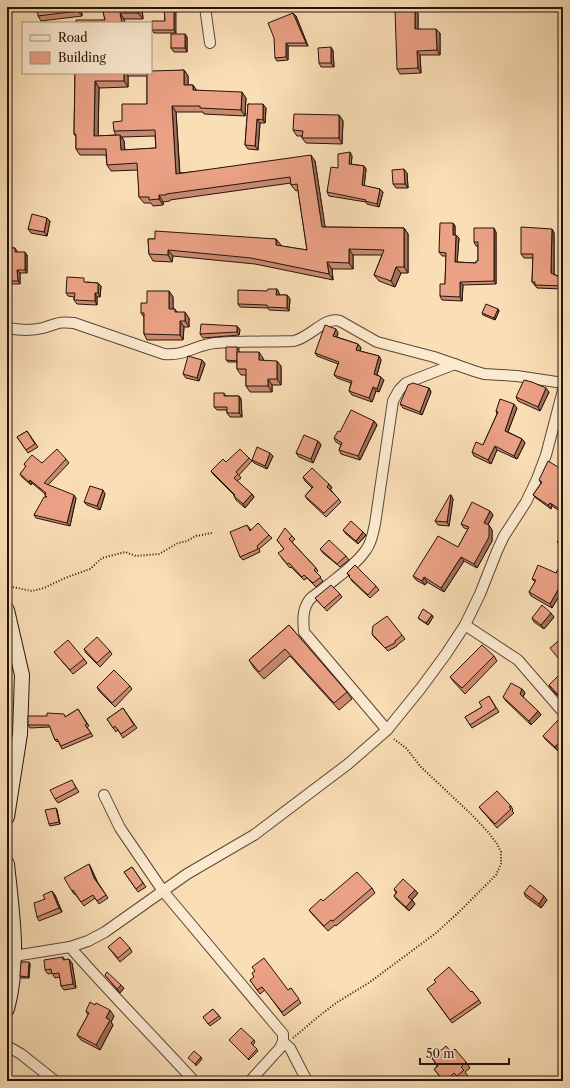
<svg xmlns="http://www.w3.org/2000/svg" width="570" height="1088" viewBox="0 0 570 1088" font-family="'Libre Caslon Text',serif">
<rect width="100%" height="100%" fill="#fadeb6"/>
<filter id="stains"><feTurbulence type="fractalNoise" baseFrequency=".005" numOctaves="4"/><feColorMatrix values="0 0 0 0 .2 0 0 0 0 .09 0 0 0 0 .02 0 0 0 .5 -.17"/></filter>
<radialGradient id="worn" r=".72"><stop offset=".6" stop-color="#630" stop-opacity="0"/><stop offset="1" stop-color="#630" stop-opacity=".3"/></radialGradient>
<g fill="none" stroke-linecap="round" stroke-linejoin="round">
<defs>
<g id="street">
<polyline points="205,7 210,43"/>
<path d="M 7,328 C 18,330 31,331 43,328 C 57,324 59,321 74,323 L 164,354 C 186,356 195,345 215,343 C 241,341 268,342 294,341 C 311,337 325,316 340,321 L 377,342 L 434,357 L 474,371 L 484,374 L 517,376 L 563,383"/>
<polyline points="465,625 518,660 563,712"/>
<path d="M 387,730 L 304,632 C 303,621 302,609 310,599 C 313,596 318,593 322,590 C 337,577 355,566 366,550 C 372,542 373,532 375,524 L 393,401 L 399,390 L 406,383 L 455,364"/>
<polyline points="104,795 120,828 163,891 283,1034 283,1041 280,1048 250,1081"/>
<path d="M 70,947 C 110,993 153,1036 194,1081"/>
<polyline points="14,956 70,947 88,941 105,932 187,874 254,835 348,764 387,730 421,688 446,654 465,625 480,594 497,551 504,536 526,502 537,479 546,455 563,390"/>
<polyline points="283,1042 290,1048 307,1081"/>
<polyline points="7,1046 21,1054 55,1081"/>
</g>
<g id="secondary">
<polyline points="7,610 22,675 20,734 7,817"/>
<path d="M 7,864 C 12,912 20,962 7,1009"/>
</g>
</defs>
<use href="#street" stroke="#5a4636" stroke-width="12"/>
<use href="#secondary" stroke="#24130b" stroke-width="16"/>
<g stroke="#24130b" stroke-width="2" stroke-dasharray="1 2" stroke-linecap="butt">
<polyline points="7,586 32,591 44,588 65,578 90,569 102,558 125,552 136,556 159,554 178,543 187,541 196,536 212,533"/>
<polyline points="293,1038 319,1016 336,1003 370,982 436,933 459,912 496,875 501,864 501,852 497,844 489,833 472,815 421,767 406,748 394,739"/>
<polyline points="406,1081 413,1078 421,1081"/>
</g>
<use href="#street" stroke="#fcead0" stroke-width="10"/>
<use href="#secondary" stroke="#fcead0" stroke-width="14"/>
</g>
<g fill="#ca8a72" stroke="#24130b" fill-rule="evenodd">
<polygon points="81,7 82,16 41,21 38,16"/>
<polygon points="102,7 142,8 143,19 124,19 125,23 76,23 105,20"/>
<polygon points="164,7 176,33 154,33 152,30 165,21"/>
<polygon points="418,13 418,29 440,33 440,55 420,55 421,73 400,74 397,69"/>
<polygon points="296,16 308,46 288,46 288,60 277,61 275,58"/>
<polygon points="185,34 187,37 187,52 174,52 171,48"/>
<polygon points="331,47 333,51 334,67 321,67 319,63"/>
<path d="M 184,70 L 188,76 L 188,85 L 193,85 L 196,90 L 246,98 L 245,116 L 204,114 L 203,112 L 176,112 L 180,173 L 315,161 L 325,227 L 404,228 L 408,234 L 408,273 L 401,273 L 395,287 L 379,281 L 374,275 L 382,255 L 353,255 L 353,269 L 332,269 L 333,280 L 255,264 L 173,256 L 172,262 L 153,261 L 149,254 L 148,239 L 276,239 L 281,246 L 307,250 L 298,190 L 296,191 L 291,185 L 291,183 L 170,200 L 170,201 L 163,202 L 163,205 L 153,206 L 151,203 L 144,203 L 139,197 L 138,170 L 111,171 L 107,165 L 106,155 L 80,155 L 76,149 L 76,137 L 74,134 L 75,73 L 151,73 ZM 128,76 L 147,76 L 147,104 L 122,121 L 114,131 L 116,135 L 98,136 L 99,88 L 128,87 ZM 155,136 L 156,148 L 125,150 L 124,141 L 122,137 Z"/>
<polygon points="248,104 266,108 265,123 260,123 258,150 248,149 245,145"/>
<polygon points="339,115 343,121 342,144 306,143 302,138 302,136 297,136 293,130"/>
<polygon points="352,156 351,164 364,166 366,169 364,186 380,189 383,192 379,207 367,204 366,202 329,196 327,192 338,168"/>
<polygon points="407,173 408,188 396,188 393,184"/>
<polygon points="50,221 47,236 31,233 28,229"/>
<polygon points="453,223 455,226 455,235 456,235 459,238 457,262 476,263 478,261 478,246 476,246 474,242 496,232 496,284 463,285 462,301 442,300 440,296 445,284 446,256 442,256 439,252"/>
<polygon points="552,229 554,233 554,274 563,279 563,289 537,288 532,282 533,258 524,258 521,254"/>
<polygon points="7,248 15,248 17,251 17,252 27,255 27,273 20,273 20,284 7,284"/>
<polygon points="87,282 98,283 101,286 100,297 97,297 97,305 77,304 74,300 74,297 68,296 66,293"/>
<polygon points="277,289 279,293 279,295 287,295 290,299 289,311 269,310 268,308 240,307 238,304 267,291"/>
<polygon points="169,291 173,297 173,309 175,309 177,312 189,318 189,327 184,327 183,340 147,340 144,334 144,317 141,313 147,303"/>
<polygon points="498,309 499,311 495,320 483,315 482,313"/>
<polygon points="237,326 240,330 239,335 203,338 200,334"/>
<polygon points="338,333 337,337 358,344 361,348 360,351 379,356 381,360 377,375 381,377 384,380 379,392 376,391 372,402 352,395 349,391 351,383 337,378 334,375 338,364 317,356 315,353"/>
<polygon points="239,348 239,352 263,358 263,360 281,366 281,385 272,385 272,392 250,392 246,386 246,375 241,375 237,369 237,362 228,362 226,360"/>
<polygon points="202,360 205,364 199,381 186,378 183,374"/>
<polygon points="429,388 431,392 422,415 403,408 400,404"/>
<polygon points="549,392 540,411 518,401 516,397"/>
<polygon points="224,393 226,396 239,396 241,399 242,417 230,417 227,413 227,410 217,410 214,407"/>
<polygon points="517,408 508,432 522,439 525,443 517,459 497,450 491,464 474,456 472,452 483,445 497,414 496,411"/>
<polygon points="374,421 377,425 360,460 341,454 339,450 341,445 336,442 334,438 340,432"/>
<polygon points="27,431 38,447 28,453 17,437"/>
<polygon points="318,441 321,445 313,463 299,457 296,453"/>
<polygon points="270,453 273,456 267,469 254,463 252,460"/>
<polygon points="249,458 252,461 239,475 241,478 237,481 252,494 254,497 245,508 236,500 234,496 234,495 213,474 211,471 226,462"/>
<polygon points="66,459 69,463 48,485 76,498 70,526 36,518 34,515 46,497 45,495 45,494 32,483 31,485 22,477 20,474 26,467 24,464 42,463"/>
<polygon points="563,470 563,513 552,506 551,509 536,498 533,495 541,483 539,480"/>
<polygon points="303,477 329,484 332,488 330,489 341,502 326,517 307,499 305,496 312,488 305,481"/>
<polygon points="105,494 100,510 87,505 84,502"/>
<polygon points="453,499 449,526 438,525 435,521"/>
<polygon points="490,511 493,515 488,525 492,530 492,541 477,568 464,561 444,592 427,582 425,585 416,580 413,576 458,547 468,529 464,528 461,524"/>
<polygon points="247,525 251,530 269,535 272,538 259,549 260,552 243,560 240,557"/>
<polygon points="343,530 366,535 358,544 346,534"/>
<polygon points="292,536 295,539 292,542 316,568 318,571 316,573 323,581 316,587 307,578 304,580 291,567 290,568 281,557 284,549 277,540"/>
<polygon points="320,549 346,556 349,560 340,567 323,553"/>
<polygon points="563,561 563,589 552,608 531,596 529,592 535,582 532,579 556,573"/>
<polygon points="347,573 376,586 379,590 370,598 352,581"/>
<polygon points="340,594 342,597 327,611 315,598"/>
<polygon points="432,615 433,617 428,625 419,619 418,618"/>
<polygon points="554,617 544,629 534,622 532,618"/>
<polygon points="289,625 347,692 352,699 339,710 290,656 264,679 254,668 249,660"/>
<polygon points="372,634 402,635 405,639 397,645 397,646 388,651 375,638"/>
<polygon points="84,649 110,651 112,654 100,667 86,653"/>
<polygon points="54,652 84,659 87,663 73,674"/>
<polygon points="494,656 497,661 465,694 454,682 450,677"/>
<polygon points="563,671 563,701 551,689 549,685"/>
<polygon points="130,686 132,689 115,707 99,691 97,687"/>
<polygon points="522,689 525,693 523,697 538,711 541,715 531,725 506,701 503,697"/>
<polygon points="489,696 499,712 472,728 465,717 482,707"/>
<polygon points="123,708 137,728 123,738 118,730 116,732 107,719"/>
<polygon points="78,709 89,726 87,727 93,736 62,749 58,741 57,742 55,740 50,727 30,728 28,725 47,716 65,717"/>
<polygon points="563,725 558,751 546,740 543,736"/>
<polygon points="74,784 79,792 58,803 55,799"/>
<polygon points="511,806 513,810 512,811 514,813 497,828 479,807"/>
<polygon points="57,810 60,824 50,826 49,824"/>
<polygon points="89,864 91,868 97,881 108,898 99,904 95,898 84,906 75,894 74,894 72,891"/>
<polygon points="132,867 146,887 138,892 124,872"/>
<polygon points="372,888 375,893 336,926 335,925 328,931 313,915 309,910 323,901"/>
<polygon points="394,889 418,893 412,900 415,904 409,911 396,899 394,896 396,893"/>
<polygon points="524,893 547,900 541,908 526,897"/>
<polygon points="55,895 62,912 39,921 37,917 45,899"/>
<polygon points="108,947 130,948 132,952 120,962"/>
<polygon points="63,957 65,960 72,963 76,988 64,990 61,986 60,977 55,978 52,973 48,974 45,970"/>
<polygon points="29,962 30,964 29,978 21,978 20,976"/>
<polygon points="105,975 124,988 120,993"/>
<polygon points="250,980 288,990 291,988 301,1003 284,1016 265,990 260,994"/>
<polygon points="427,989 471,992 472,991 481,1003 452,1023"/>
<polygon points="213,1009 221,1018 210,1026 203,1017"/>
<polygon points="86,1011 114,1016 111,1022 113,1025 100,1050 81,1040 77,1035 88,1015"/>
<polygon points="229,1040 254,1040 255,1042 253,1045 258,1051 249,1060"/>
<polygon points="451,1052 466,1062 470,1068 465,1072 468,1076 462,1081 460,1081 458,1079 456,1081 443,1081 434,1069 437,1066 432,1058"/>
</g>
<g fill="#a4715d" stroke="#24130b">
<polygon points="78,7 81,7 82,16 78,11"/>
<polygon points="138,7 142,7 142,8 143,19 138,13"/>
<polygon points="174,7 176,7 176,33 174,30"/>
<polygon points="415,9 418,13 418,34 415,29"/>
<polygon points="120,13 124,19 125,23 122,23"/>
<polygon points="293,13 296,16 308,46 306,43"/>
<polygon points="436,29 440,33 440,55 437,50"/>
<polygon points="185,34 187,37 187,52 185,48"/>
<polygon points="286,43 288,46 288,60 286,57"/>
<polygon points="331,47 333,51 334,67 331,63"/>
<polygon points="417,51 420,55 421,73 418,68"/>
<polygon points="184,70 188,76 188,91 184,85"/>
<polygon points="124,73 126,73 128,76 128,87 124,81"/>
<polygon points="95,81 99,88 98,142 94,136"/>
<polygon points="193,85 197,91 193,90"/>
<polygon points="242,92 246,98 245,116 241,110"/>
<polygon points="263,104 266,108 265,123 263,120"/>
<polygon points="172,106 176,112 180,180 176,174"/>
<polygon points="339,115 343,121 342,144 339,138"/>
<polygon points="257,119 260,123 258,150 255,146"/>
<polygon points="120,135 124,141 125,156 121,150"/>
<polygon points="350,152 352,156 351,167 349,164"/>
<polygon points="311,155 315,161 326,233 322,227"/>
<polygon points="364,166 366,169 364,188 362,185"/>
<polygon points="404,169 407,173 408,188 405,184"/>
<polygon points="380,189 383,192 379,207 377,204"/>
<polygon points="159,195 163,202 163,205 159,199"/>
<polygon points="47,218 50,221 47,236 44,232"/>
<polygon points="453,223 455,226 455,238 453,235"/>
<polygon points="404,228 408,234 408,273 404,267"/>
<polygon points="494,228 496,232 496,284 494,281"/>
<polygon points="552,229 554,233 554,277 551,273"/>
<polygon points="456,235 459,238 457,265 455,262"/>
<polygon points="276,239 281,245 281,251 276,245"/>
<polygon points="349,249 353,255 353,269 349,263"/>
<polygon points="168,250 173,256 172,262 168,255"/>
<polygon points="25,252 27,255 27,273 25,270"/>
<polygon points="327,262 332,269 333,280 329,274"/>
<polygon points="396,267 401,273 395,287 391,281"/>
<polygon points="17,270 20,273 20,284 18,281"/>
<polygon points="460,282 463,285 462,301 460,297"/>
<polygon points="98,283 101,286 100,297 98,293"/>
<polygon points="277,289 279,293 279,299 276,295"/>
<polygon points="169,291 173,297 173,314 169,309"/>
<polygon points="95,293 97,297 97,305 95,301"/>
<polygon points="287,295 290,299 289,311 287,308"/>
<polygon points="498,309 499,311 495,320 494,318"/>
<polygon points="185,312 189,318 189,327 185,321"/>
<polygon points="180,321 184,327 183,340 180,335"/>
<polygon points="237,326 240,330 239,335 237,332"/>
<polygon points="336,329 338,333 336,340 333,336"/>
<polygon points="358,344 361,348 359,354 356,350"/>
<polygon points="259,352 263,358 263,366 259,360"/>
<polygon points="379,356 381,360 376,378 374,374"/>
<polygon points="202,360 205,364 199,381 197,378"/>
<polygon points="277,361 281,366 281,385 277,379"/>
<polygon points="381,377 384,380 379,392 377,389"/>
<polygon points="268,379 272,385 272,392 268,386"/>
<polygon points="373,387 376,391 372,402 369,398"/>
<polygon points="429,388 431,392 422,415 420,412"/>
<polygon points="546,388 549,392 540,411 538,407"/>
<polygon points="239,396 241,399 242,417 239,413"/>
<polygon points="514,404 517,408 507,434 505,431"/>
<polygon points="374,421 377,425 360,460 358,456"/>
<polygon points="522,439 525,443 517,459 514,456"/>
<polygon points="318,441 321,445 313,463 311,459"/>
<polygon points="495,446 497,450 491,464 488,460"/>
<polygon points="270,453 273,456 267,469 265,466"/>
<polygon points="30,480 32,483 31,485 29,482"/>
<polygon points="329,484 332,488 329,490 327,487"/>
<polygon points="103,490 105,494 100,510 97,506"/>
<polygon points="252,494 254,497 245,508 243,504"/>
<polygon points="74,495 76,498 70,526 67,523"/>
<polygon points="451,495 453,499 449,526 447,522"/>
<polygon points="550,503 552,506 551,509 548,505"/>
<polygon points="490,511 493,515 486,528 484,523"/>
<polygon points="489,525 492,530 492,541 477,568 474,564"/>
<polygon points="363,532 366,535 358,544 356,541"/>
<polygon points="461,557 464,561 444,592 441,588"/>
<polygon points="424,577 427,582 425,585 422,581"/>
<polygon points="563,581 563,589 552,608 550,604"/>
<polygon points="551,613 554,617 544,629 541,625"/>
<polygon points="432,615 433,617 428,625 426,623"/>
<polygon points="522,689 525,693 522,698 520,694"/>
<polygon points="538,711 541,715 531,725 529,721"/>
<polygon points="563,738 563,745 558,751 555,747"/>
<polygon points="56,808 57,810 60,824 59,822"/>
<polygon points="89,864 91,868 97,881 94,878"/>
<polygon points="415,890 418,893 411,901 408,897"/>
<polygon points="52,891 55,895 62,912 59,908"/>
<polygon points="544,896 547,900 541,908 539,904"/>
<polygon points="412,900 415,904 409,911 406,907"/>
<polygon points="69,959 72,963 76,988 73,984"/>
<polygon points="29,962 30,964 29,978 28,977"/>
<polygon points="121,985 124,988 120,993 117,989"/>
<polygon points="110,1010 114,1016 111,1022 113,1025 100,1050 96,1045 106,1018"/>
<polygon points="201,1057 202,1059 196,1066 195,1064"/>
</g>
<g fill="#eba185" stroke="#24130b">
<polygon points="37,7 78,7 78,11 38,16"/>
<polygon points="102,7 138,7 138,13 120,13 122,23 76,23 76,20 105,20"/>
<polygon points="164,7 174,7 174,30 152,30 152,21 165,21"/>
<polygon points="395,9 415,9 415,29 436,29 437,50 417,51 418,68 397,69"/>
<polygon points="293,13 306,43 286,43 286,57 275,58 274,38 268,23"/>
<rect x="171" y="34" width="14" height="14"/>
<polygon points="331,47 331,63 319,63 318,48"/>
<polygon points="184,70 184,85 193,85 193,90 242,92 241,110 200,108 200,106 172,106 176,174 311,155 322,227 404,228 404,267 396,267 391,281 374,275 384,250 349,249 349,263 327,262 329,274 251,258 168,250 168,255 149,254 148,239 155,239 155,231 276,239 276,245 307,250 297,184 291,185 290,177 166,194 166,195 159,195 159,199 149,200 149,197 139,197 137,163 107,165 106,149 76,149 76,134 74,134 75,73 124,73 124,81 95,81 94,136 120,135 121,150 156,148 155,130 114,131 113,122 122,121 122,104 147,104 147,73 151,73 151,71"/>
<polygon points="248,104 263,104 263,120 257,119 255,146 245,145"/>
<polygon points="294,114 339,115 339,138 302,138 303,131 293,130"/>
<polygon points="350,152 349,164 364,166 362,185 380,189 377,204 365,201 366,200 327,192 331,167 338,168 338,154"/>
<polygon points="404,169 405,184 393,184 392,170"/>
<polygon points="32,214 47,218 44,232 28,229"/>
<polygon points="440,223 453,223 453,235 456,235 455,262 476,263 476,261 478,261 478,242 474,242 474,228 494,228 494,281 460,282 460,297 440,296 440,284 445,284 446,253 439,252"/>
<polygon points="521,227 552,229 551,273 563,279 563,286 535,285 535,282 532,282 533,254 521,254"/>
<polygon points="7,248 15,248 15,252 25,252 25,270 17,270 18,281 7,281"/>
<polygon points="67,277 84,278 84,282 98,283 98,293 95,293 95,301 74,300 75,293 66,293"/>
<polygon points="268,289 277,289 276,295 287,295 287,308 267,307 267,305 238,304 238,290 267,291"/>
<polygon points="147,291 169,291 169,309 175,309 175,312 185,312 185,321 180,321 180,335 144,334 144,313 141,313 141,303 147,303"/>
<polygon points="486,304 498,309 494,318 482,313"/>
<polygon points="201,324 237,326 237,332 200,334"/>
<polygon points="325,325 336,329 333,336 358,344 356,350 379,356 374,374 381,377 377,389 373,387 369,398 349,391 352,381 334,375 339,362 315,353"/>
<polygon points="226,347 237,347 237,361 226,360"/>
<polygon points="237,352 259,352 259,360 277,361 277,379 268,379 268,386 246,386 246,369 237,369"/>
<polygon points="188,356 202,360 197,378 183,374"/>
<polygon points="524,380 532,382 546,388 538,407 516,397"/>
<polygon points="413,383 429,388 420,412 400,404 408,385"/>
<polygon points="214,393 224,393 224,396 239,396 239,413 227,413 227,407 214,407"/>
<polygon points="500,399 514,404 505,431 522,439 514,456 495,446 488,460 472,452 476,442 483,445 498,412 496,411"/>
<polygon points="351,410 374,421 358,456 339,450 342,443 334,438 338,431 340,432"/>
<polygon points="563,429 563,438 559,434"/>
<polygon points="27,431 35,444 26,450 17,437"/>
<polygon points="304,435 318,441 311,459 296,453"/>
<polygon points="257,447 270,453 265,466 252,460"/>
<polygon points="57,449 66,459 44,483 74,495 67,523 34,515 44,497 47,497 45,495 46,493 30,480 29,482 20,474 26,466 24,464 32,455 42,463"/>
<polygon points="240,449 249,458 236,472 238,474 234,478 252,494 243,504 234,496 235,495 211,471 223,459 226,462"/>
<polygon points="548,461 563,470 563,511 550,503 548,505 533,495 542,482 539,480"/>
<polygon points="312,468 329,484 327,487 339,499 324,513 305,496 313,487 303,477"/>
<polygon points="90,486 103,490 97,506 84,502"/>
<polygon points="450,495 451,495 447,522 435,521"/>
<polygon points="472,502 490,511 484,523 489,525 489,537 474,564 461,557 441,588 424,577 422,581 413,576 438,536 458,547 469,527 461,524"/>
<polygon points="351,521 363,532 356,541 343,530"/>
<polygon points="258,523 269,535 257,546 258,549 240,557 230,532 247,525 250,531"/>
<polygon points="285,528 292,536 289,539 316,568 314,570 321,577 313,583 304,575 302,577 289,563 287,564 278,553 284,549 277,540"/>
<polygon points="563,534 563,547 557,542"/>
<polygon points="329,540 346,556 337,564 320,549"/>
<polygon points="563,561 563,581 550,604 529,592 536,580 532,579 538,565 556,573"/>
<polygon points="355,565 376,586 368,595 349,577 350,576 347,573"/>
<polygon points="331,585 340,594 324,608 315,598"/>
<polygon points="542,605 551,613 541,625 532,618"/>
<polygon points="423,609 432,615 426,623 418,618"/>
<polygon points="387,616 402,635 395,641 395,643 385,648 372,634 373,626"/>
<polygon points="289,625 347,692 334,703 285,649 259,672 249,660"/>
<polygon points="97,637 110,651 97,663 84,649"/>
<polygon points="563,637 563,664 550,648"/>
<polygon points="68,640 84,659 70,670 54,652"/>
<polygon points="482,645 494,656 462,688 450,677"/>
<polygon points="114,670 130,686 112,703 97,687"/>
<polygon points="563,671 563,696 561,698 549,685"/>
<polygon points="511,683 522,689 520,694 538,711 529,721 503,697"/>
<polygon points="489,696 496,708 470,725 465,717 482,707 479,702"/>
<polygon points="123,708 134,725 121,734 115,726 113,728 107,719"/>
<polygon points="78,709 87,724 85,725 91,733 61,746 57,739 55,740 49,725 28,725 28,716 47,716 47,713 64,714 65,717"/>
<polygon points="558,720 563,725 563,738 555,747 543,736"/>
<polygon points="72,780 76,788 55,799 50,790"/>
<polygon points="497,791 511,806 509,807 511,809 495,824 479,807"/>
<polygon points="56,808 59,822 49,824 45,810"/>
<polygon points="89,864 94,878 106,895 97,901 93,895 81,902 73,890 72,891 64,878"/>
<polygon points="132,867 143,883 136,889 124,872"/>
<polygon points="357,872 372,888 333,921 331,920 324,926 309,910 321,899 323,901"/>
<polygon points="403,879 415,890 408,897 412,900 406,907 394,896 397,892 394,889"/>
<polygon points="530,885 544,896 539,904 524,893"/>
<polygon points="52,891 59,908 37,917 34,903 45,899 43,895"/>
<polygon points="120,937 130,948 118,958 108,947"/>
<polygon points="63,957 63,960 69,959 73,984 61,986 59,973 52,974 51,969 45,970 44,960"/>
<polygon points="264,958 288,990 291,988 299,999 282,1012 262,987 257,990 250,980 254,977 252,973 255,971 252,967"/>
<polygon points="21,962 29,962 28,977 20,976"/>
<polygon points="449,967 471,992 472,991 479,1000 450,1020 427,989 436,982 434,980"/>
<polygon points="107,972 121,985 117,989 105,975"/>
<polygon points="90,1002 95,1005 96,1003 110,1010 106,1018 110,1020 96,1045 77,1035 89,1013 86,1011"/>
<polygon points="213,1009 219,1016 208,1024 203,1017"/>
<polygon points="241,1028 254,1040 251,1043 257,1049 248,1059 229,1040"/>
<polygon points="446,1046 451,1052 455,1049 466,1062 461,1067 464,1070 457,1076 454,1073 445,1081 444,1081 434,1069 438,1066 432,1058"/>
<polygon points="194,1051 201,1057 195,1064 188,1058"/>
</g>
<rect width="570" height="1088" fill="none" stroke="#fadeb6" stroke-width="24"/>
<rect x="8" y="8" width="554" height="1072" fill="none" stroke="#24130b" stroke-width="2"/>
<rect x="12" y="12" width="546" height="1064" fill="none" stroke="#24130b"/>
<rect x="22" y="22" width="130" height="52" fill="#fcead0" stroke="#a69481"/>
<rect x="30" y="35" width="20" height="6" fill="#fcead0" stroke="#a69481"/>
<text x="58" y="42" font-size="12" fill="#24130b">Road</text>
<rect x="30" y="52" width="20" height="12" fill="#eba185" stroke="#a69481"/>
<text x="58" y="62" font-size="12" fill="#24130b">Building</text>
<path d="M420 1058v6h89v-6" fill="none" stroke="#24130b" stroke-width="2"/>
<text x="426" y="1058" font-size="12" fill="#24130b" stroke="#fcead0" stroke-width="3" paint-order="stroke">50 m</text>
<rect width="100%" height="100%" filter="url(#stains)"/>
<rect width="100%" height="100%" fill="url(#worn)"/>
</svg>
